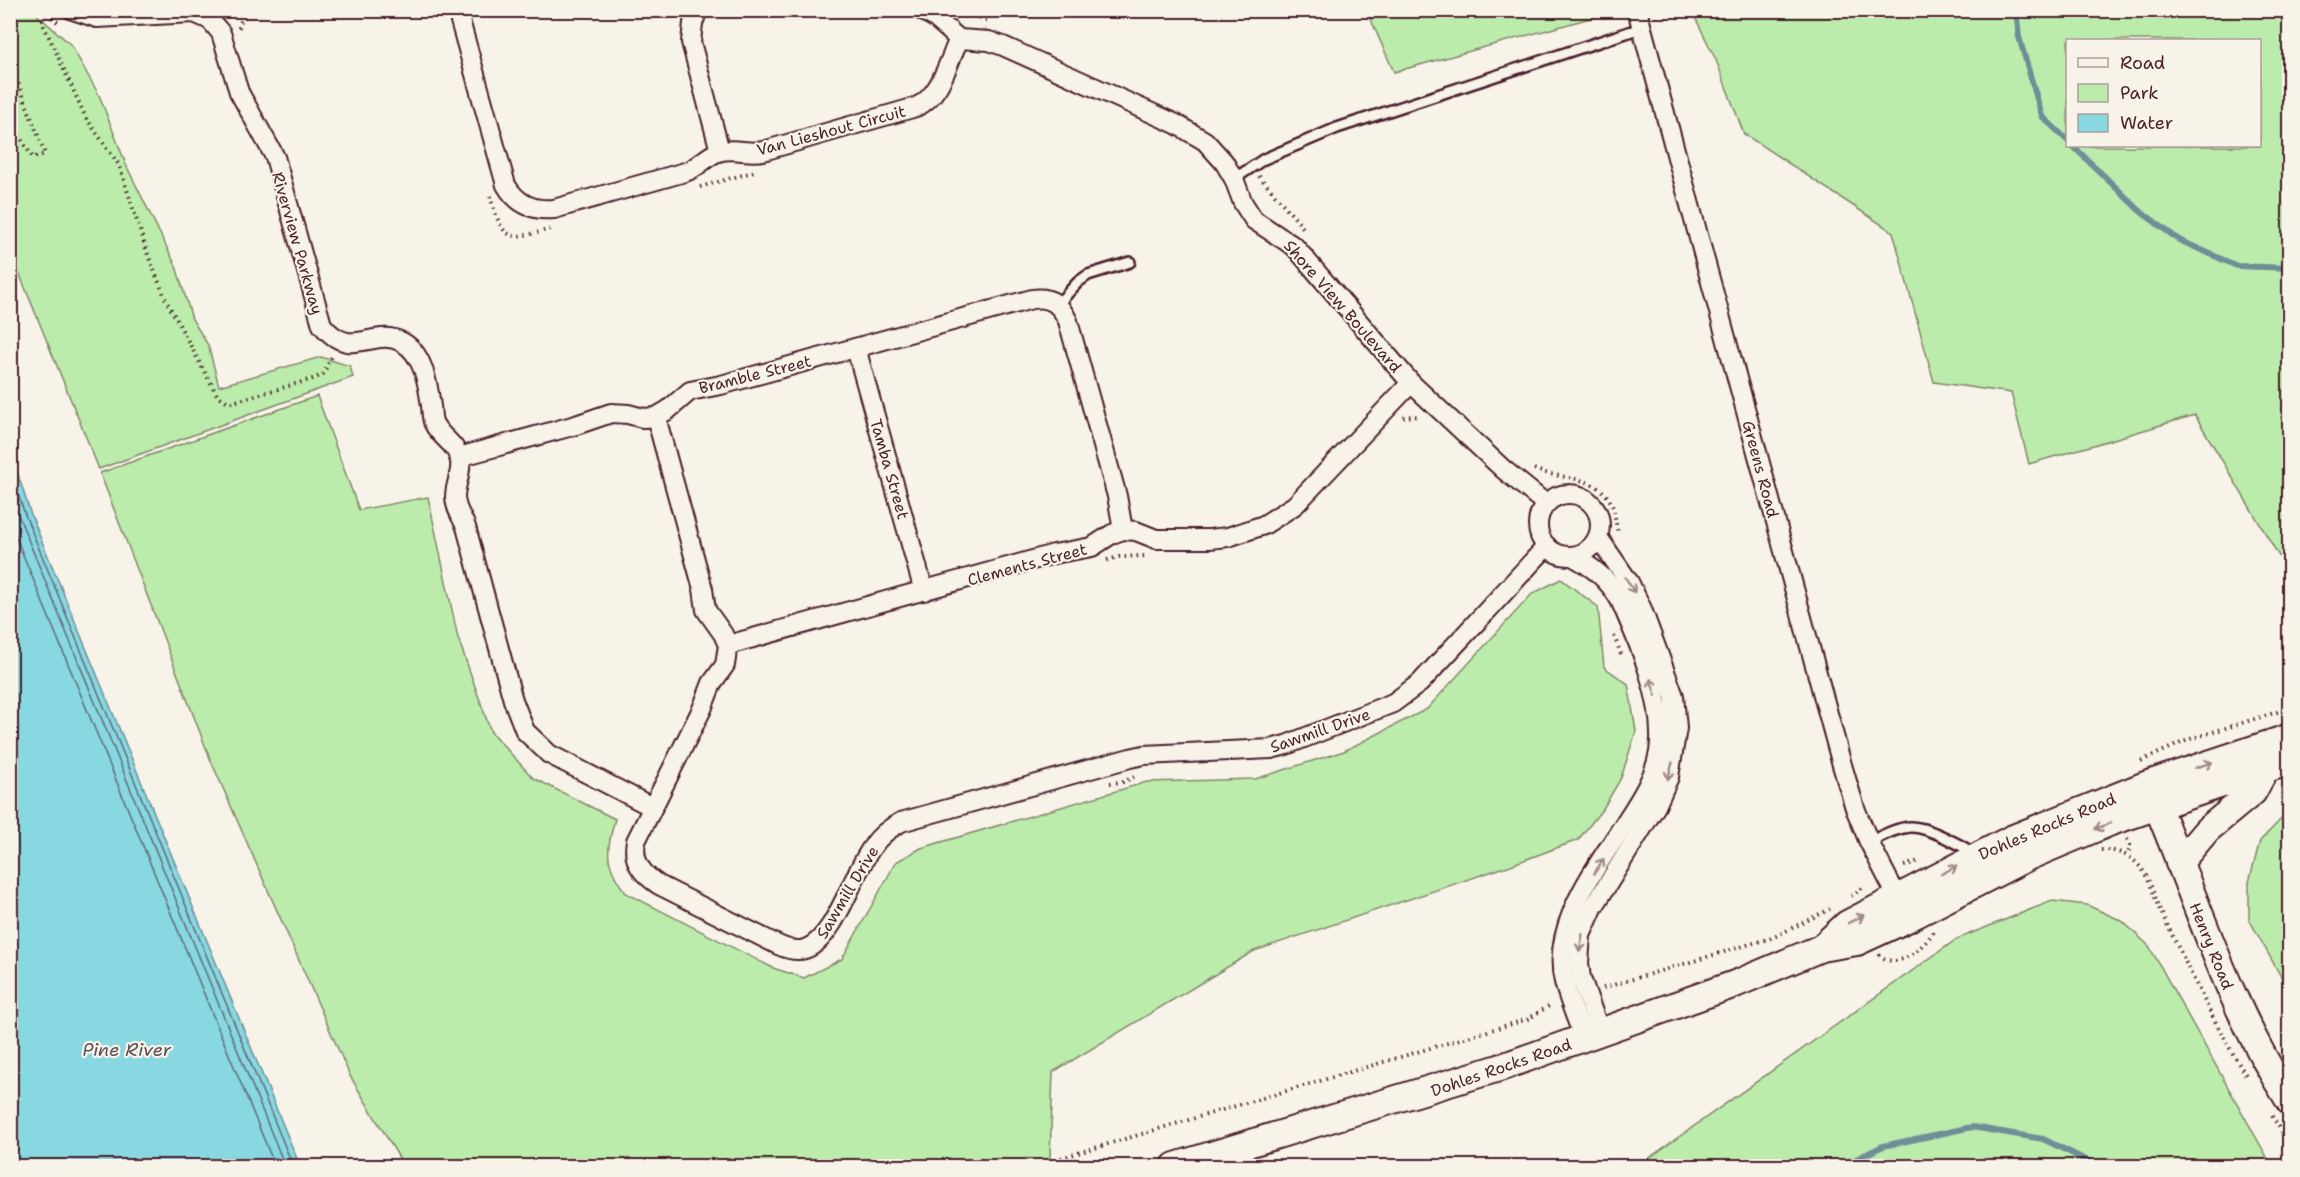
<svg xmlns="http://www.w3.org/2000/svg" width="2300" height="1177" viewBox="0 0 2300 1177" font-family="'Shantell Sans',sans-serif">
<rect width="100%" height="100%" fill="#f7f3e8"/>
<filter id="ink" filterUnits="userSpaceOnUse"><feTurbulence type="fractalNoise" baseFrequency=".0167" numOctaves="2"/><feDisplacementMap in="SourceGraphic" scale="12" xChannelSelector="R" yChannelSelector="G"/><feConvolveMatrix kernelMatrix="1 2 1 2 8 2 1 2 1" color-interpolation-filters="sRGB"/></filter>
<g filter="url(#ink)">
<g fill="#bbecab" stroke="#82866b" stroke-width="1.5" fill-rule="evenodd">
<polygon points="10,11 33,11 71,45 99,95 127,167 176,266 192,319 208,345 219,386 321,357 350,366 353,377 99,469 11,253"/>
<polygon points="1367,11 1616,11 1394,72"/>
<path d="M 1692,11 L 2289,11 L 2289,573 L 2195,415 L 2029,464 L 2011,393 L 1934,382 L 1893,232 L 1744,134 L 1716,60 ZM 2260,40 L 2260,146 L 2068,146 L 2068,40 Z"/>
<path d="M 317,396 L 359,510 L 428,497 L 458,638 L 491,732 L 533,778 L 615,819 C 606,852 604,864 626,893 L 773,968 L 804,978 L 842,959 L 896,862 L 921,848 L 1147,782 L 1255,779 L 1344,751 L 1427,709 L 1532,594 L 1561,579 L 1598,607 L 1604,667 L 1628,684 L 1636,731 L 1621,778 L 1604,807 L 1578,840 L 1508,866 L 1254,951 L 1053,1072 L 1050,1158 L 1026,1166 L 404,1166 L 350,1076 L 211,761 L 100,473 Z"/>
<polygon points="2289,811 2289,991 2249,919 2249,882 2260,841"/>
<polygon points="2052,901 2087,905 2122,921 2149,946 2272,1166 1638,1166 1957,939"/>
</g>
<polygon fill="#87d8e1" stroke="#6f8e98" stroke-width="1.5" points="11,453 31,515 300,1166 11,1166"/>
<g fill="none" stroke-linecap="round" stroke-linejoin="round">
<g stroke="#626974" stroke-width="1.5">
<polyline points="10,472 26,517 293,1166"/>
<polyline points="10,495 285,1166"/>
<polyline points="10,523 275,1166"/>
</g>
<g stroke="#6f8e98" stroke-width="6">
<polyline points="2016,10 2019,37 2042,116 2068,141"/>
<polyline points="2073,146 2139,210 2179,240 2237,266 2290,268"/>
<polyline points="1842,1166 1883,1146 1972,1127 2043,1139 2098,1166"/>
</g>
<defs>
<g id="lane">
<polyline points="1234,179 1264,159 1337,128 1641,28"/>
<polyline points="1058,304 1078,282 1088,275 1130,262"/>
<path d="M 1869,842 C 1882,836 1895,828 1910,827 C 1927,826 1961,845 1975,854"/>
</g>
<g id="street">
<path d="M 73,10 L 97,18 L 194,13 L 210,20 L 221,33 L 239,92 L 275,157 L 322,325 C 352,362 373,326 402,342 C 423,353 428,384 431,406 C 432,412 431,418 434,424 C 441,438 457,444 460,461 C 462,473 455,484 455,497 C 455,508 462,517 466,527 L 513,700 L 525,731 L 549,754 L 652,807"/>
<path d="M 457,10 L 506,185 C 517,204 533,211 554,209 L 685,172 C 698,168 706,156 718,152 C 733,147 748,154 763,151 L 916,107 C 941,96 948,62 959,39"/>
<polyline points="698,10 693,23 691,42 720,151"/>
<polyline points="921,10 935,18 959,39 989,41 1003,46 1176,124 1205,141 1224,162 1234,179 1243,203 1254,220 1295,247 1411,383 1503,469 1546,504"/>
<polyline points="1637,10 1842,765 1855,808 1869,842 1902,906"/>
<polyline points="856,348 924,591"/>
<path d="M 656,417 L 703,589 L 706,610 L 723,634 L 728,645 L 725,665 L 712,683 L 702,709 L 636,841 C 632,862 642,874 659,885 L 778,945 C 787,949 796,952 805,949 C 836,939 853,871 873,846 C 880,835 890,828 901,822 L 1130,758 L 1144,755 L 1271,749 L 1286,745 L 1393,703 L 1420,683 L 1547,546"/>
<path d="M 459,457 L 576,425 L 611,413 L 628,414 L 643,418 L 656,417 L 668,410 L 690,391 L 721,385 L 1032,299 C 1051,296 1060,304 1068,321 L 1117,496 L 1123,530"/>
<circle cx="1569" cy="525" r="31"/>
<polyline points="1598,537 1629,582 1642,609 1674,696 1677,728 1669,777 1656,806 1593,908 1581,935 1579,963 1581,978 1600,1032"/>
<path d="M 1572,556 C 1593,567 1608,579 1620,600 C 1639,643 1666,704 1659,752 C 1655,776 1641,798 1628,818 C 1599,865 1550,923 1564,982 C 1569,1001 1577,1020 1584,1038"/>
<polyline points="728,645 1054,554 1092,547 1112,534 1123,530 1136,531 1156,539 1209,539 1228,537 1264,525 1295,505 1411,383"/>
</g>
<g id="secondary">
<path d="M 2151,791 C 2196,897 2227,1004 2290,1102"/>
<polyline points="2179,863 2207,830 2253,792 2265,770"/>
<polyline points="1821,948 1847,924 2011,839 2148,784 2290,737"/>
<polyline points="1175,1166 1499,1068 1735,984 1821,948 1857,942 1907,919 2030,856 2111,822 2290,761"/>
</g>
</defs>
<use href="#lane" stroke="#4a1f2b" stroke-width="14"/>
<use href="#street" stroke="#4a1f2b" stroke-width="22"/>
<use href="#secondary" stroke="#4a1f2b" stroke-width="30"/>
<g stroke="#4a1f2b" stroke-width="4" stroke-dasharray="1.5 4.5" stroke-linecap="butt">
<polyline points="42,10 60,24"/>
<polyline points="963,10 989,22"/>
<polyline points="46,14 43,20 44,26 86,118 119,165 148,255 166,300 217,395 228,402 233,402 316,378 323,374 332,356"/>
<path d="M 239,28 C 240,15 252,13 263,10"/>
<polyline points="10,61 45,154 33,158 10,121"/>
<polyline points="1259,176 1305,230"/>
<polyline points="700,187 756,171"/>
<path d="M 490,196 C 503,241 507,241 551,229"/>
<polyline points="1403,417 1413,416 1419,417"/>
<path d="M 1534,469 C 1561,481 1598,473 1612,505 C 1615,514 1616,524 1618,533"/>
<polyline points="1107,560 1119,557 1147,556"/>
<polyline points="1614,636 1621,654"/>
<polyline points="2141,761 2190,739 2290,708"/>
<polyline points="1110,783 1123,782 1134,777"/>
<polyline points="2127,839 2130,845 2128,856"/>
<path d="M 2101,850 C 2117,849 2132,856 2141,868 C 2152,881 2154,900 2162,914 C 2189,969 2215,1026 2247,1077"/>
<polyline points="1904,866 1919,861"/>
<polyline points="1851,896 1865,886"/>
<path d="M 1879,954 C 1898,974 1925,945 1936,929"/>
<polyline points="1603,988 1774,937 1830,909"/>
<polyline points="2272,1116 2290,1144"/>
<polyline points="1061,1158 1528,1019 1552,1004"/>
</g>
<use href="#lane" stroke="#f7f3e8" stroke-width="9"/>
<use href="#street" stroke="#f7f3e8" stroke-width="18"/>
<use href="#secondary" stroke="#f7f3e8" stroke-width="26"/>
</g>
<defs><path id="oneway-shaft" d="M-6 0H5M1.5-3L5.5 0L1.5 3" fill="none" stroke-width="1.6" stroke-linecap="round" stroke-linejoin="round" transform="scale(1.5)"/></defs>
<g stroke="#a0898a">
<use href="#oneway-shaft" transform="translate(1630 585) rotate(59)"/>
<use href="#oneway-shaft" transform="translate(1653 687) rotate(-108)"/>
<use href="#oneway-shaft" transform="translate(2204 765) rotate(-18)"/>
<use href="#oneway-shaft" transform="translate(1670 771) rotate(106)"/>
<use href="#oneway-shaft" transform="translate(2103 826) rotate(158)"/>
<use href="#oneway-shaft" transform="translate(1599 866) rotate(-58)"/>
<use href="#oneway-shaft" transform="translate(1949 870) rotate(-28)"/>
<use href="#oneway-shaft" transform="translate(1856 919) rotate(-27)"/>
<use href="#oneway-shaft" transform="translate(1581 943) rotate(99)"/>
</g>
</g>
<g text-anchor="middle" stroke-width="4.5" stroke-linejoin="round" paint-order="stroke">
<g font-size="16" fill="#4a1f2b" stroke="#f7f3e8">
<text transform="translate(831 130) rotate(-15)" y="6">Van Lieshout Circuit</text>
<text transform="translate(298 243) rotate(74)" y="6">Riverview Parkway</text>
<text transform="translate(1343 306) rotate(49)" y="6">Shore View Boulevard</text>
<text transform="translate(755 374) rotate(-14)" y="6">Bramble Street</text>
<text transform="translate(890 469) rotate(74)" y="6">Tamba Street</text>
<text transform="translate(1761 469) rotate(75)" y="6">Greens Road</text>
<text transform="translate(1027 564) rotate(-15)" y="6">Clements Street</text>
<text transform="translate(1320 730) rotate(-19)" y="6">Sawmill Drive</text>
<text transform="translate(2047 826) rotate(-23)" y="6">Dohles Rocks Road</text>
<text transform="translate(847 892) rotate(-59)" y="6">Sawmill Drive</text>
<text transform="translate(2212 946) rotate(68)" y="6">Henry Road</text>
<text transform="translate(1501 1067) rotate(-19)" y="6">Dohles Rocks Road</text>
</g>
<g font-size="18" font-style="italic" fill="#594d58" stroke="#f7f3e8">
<text x="127" y="1056">Pine River</text>
</g>
</g>
<rect width="2300" height="1177" fill="none" stroke="#f7f3e8" stroke-width="36"/>
<rect x="18" y="18" width="2264" height="1141" fill="none" stroke="#4a1f2b" stroke-width="2" filter="url(#ink)"/>
<rect x="2066" y="39" width="195" height="108" fill="#f7f3e8" stroke="#b29e9c" stroke-width="1.5"/>
<rect x="2078" y="58" width="30" height="9" fill="#f7f3e8" stroke="#b29e9c" stroke-width="1.5"/>
<text x="2120" y="69" font-size="18" fill="#4a1f2b">Road</text>
<rect x="2078" y="84" width="30" height="18" fill="#bbecab" stroke="#b29e9c" stroke-width="1.5"/>
<text x="2120" y="99" font-size="18" fill="#4a1f2b">Park</text>
<rect x="2078" y="114" width="30" height="18" fill="#87d8e1" stroke="#b29e9c" stroke-width="1.5"/>
<text x="2120" y="129" font-size="18" fill="#4a1f2b">Water</text>
</svg>
